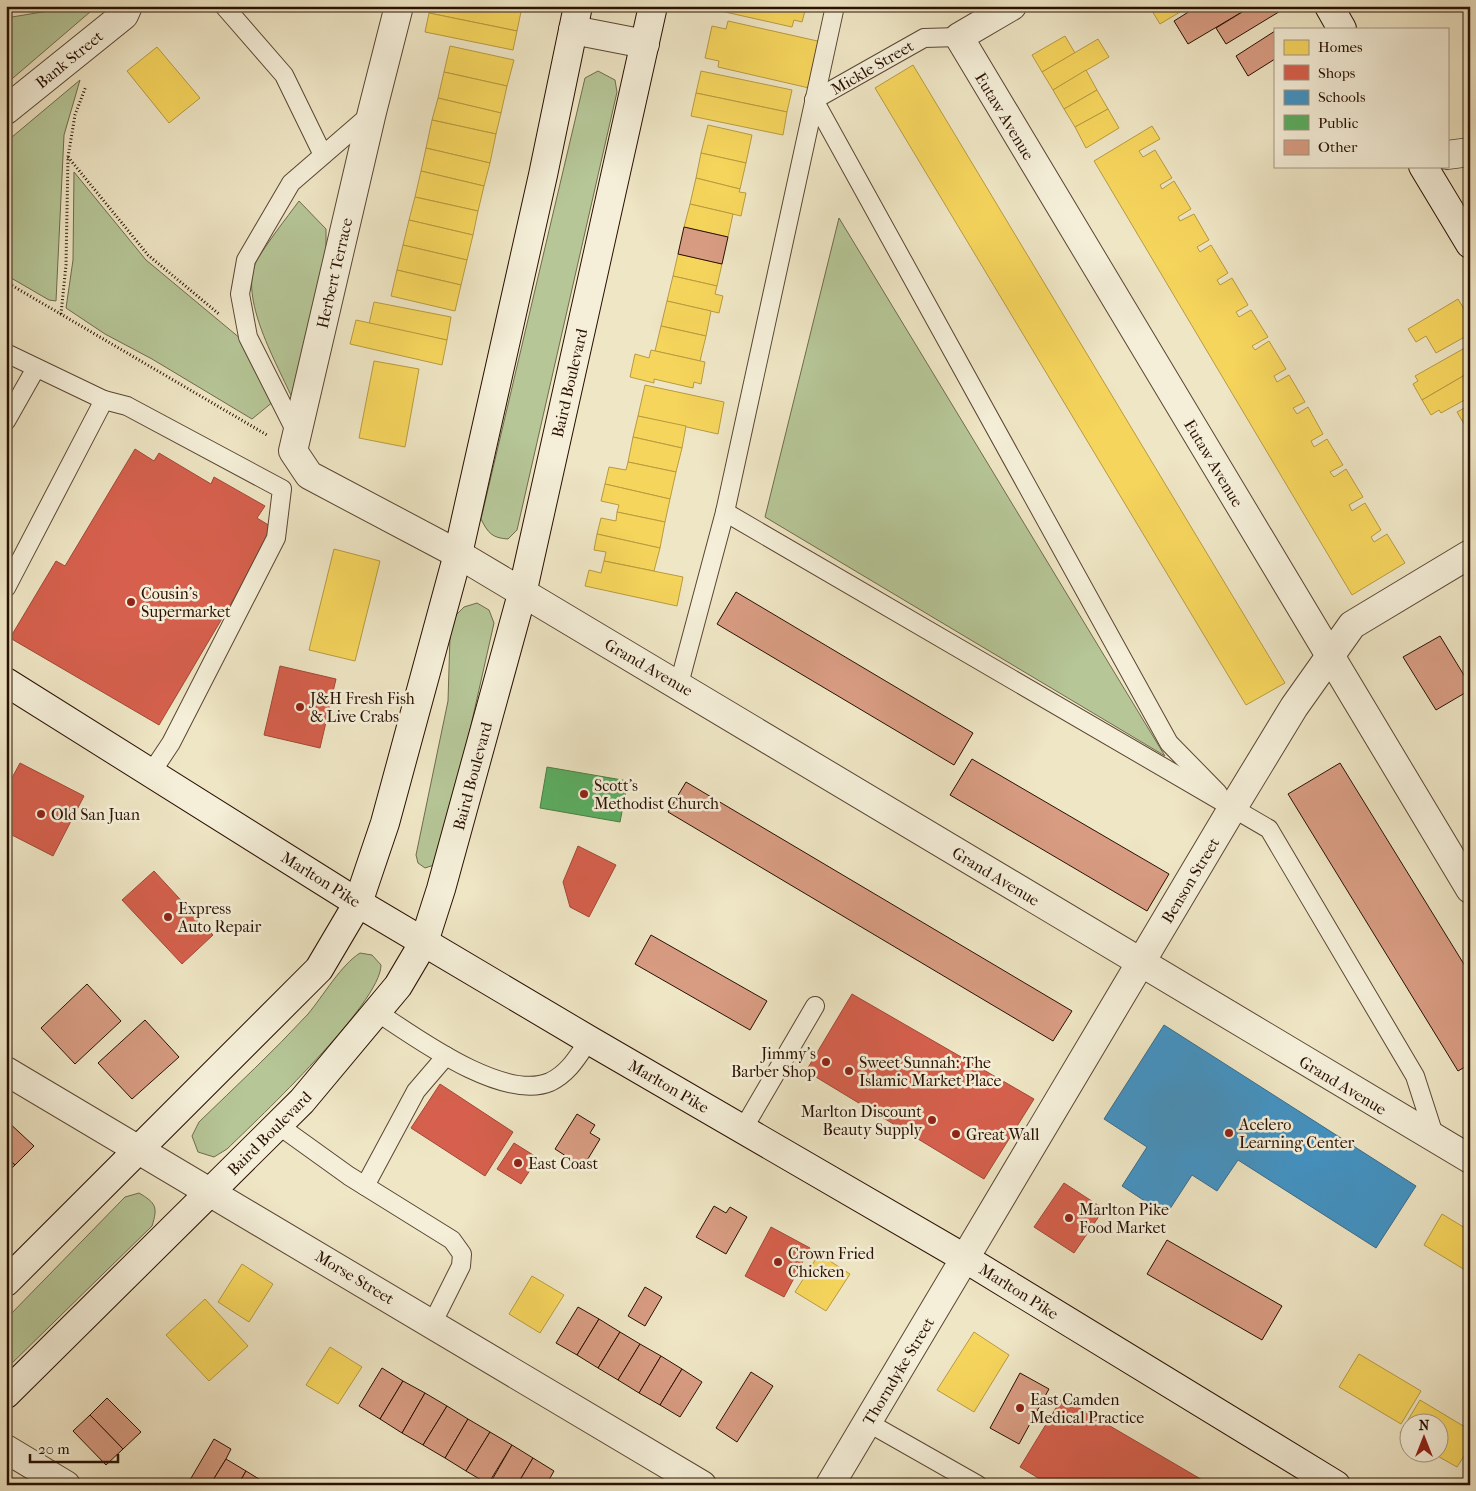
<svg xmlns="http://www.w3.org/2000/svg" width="1476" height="1491" viewBox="0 0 1476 1491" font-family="'IM FELL French Canon',serif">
<rect width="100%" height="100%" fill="#efe6c5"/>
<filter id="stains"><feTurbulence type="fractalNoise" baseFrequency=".004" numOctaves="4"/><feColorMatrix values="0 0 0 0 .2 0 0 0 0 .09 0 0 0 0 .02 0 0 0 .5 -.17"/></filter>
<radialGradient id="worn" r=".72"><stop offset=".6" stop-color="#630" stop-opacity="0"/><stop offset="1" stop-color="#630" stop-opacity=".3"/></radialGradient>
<g fill="#b6c697" stroke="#706b4c">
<polygon points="78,6 97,6 6,84 6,18"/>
<path d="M 598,71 L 615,80 L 617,92 L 517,530 L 508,539 C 492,538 488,533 481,519 L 585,78 Z"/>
<polygon points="80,80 64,135 56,301 49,300 6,275 6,142"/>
<polygon points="74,172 146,260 241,339 274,401 252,419 152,359 105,334 66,308 73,260"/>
<path d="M 299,201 L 326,229 L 326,256 L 293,400 C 278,365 237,297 257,260 C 269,240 285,220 299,201 Z"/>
<polygon points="839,218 1165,756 765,517"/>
<polygon points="477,603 489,610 494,623 447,832 434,865 425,868 418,863 416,855 448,701 450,636 456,615 464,607"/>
<path d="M 360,953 L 372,955 L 381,965 C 381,1003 259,1118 227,1149 L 214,1157 L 198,1152 L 192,1136 L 199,1122 C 236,1086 273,1052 308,1014 C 323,996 341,965 360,953 Z"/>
<path d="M 139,1193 C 156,1203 158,1207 152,1226 L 6,1369 L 6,1319 L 125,1197 Z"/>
</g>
<g fill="#f6d55c" stroke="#b89a41">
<polygon points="430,6 519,6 522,7 517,31 429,13"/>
<polygon points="717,6 803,6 806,7 802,22 794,20 792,27 716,10"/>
<polygon points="1149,6 1190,6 1160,24"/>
<polygon points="429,13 517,31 513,50 425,32"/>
<polygon points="728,21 822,42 817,65 813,64 809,88 718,67 719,61 705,58 712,26 726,29"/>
<polygon points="1065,36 1075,53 1042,72 1032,55"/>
<polygon points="1098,39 1109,57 1053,90 1042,72"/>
<polygon points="450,46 514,60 507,86 444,72"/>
<polygon points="157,47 200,98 169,123 127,71"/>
<polygon points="913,65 1285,683 1246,705 875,88"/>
<polygon points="1086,70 1097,90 1064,109 1053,90"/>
<polygon points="701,71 792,90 787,112 696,93"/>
<polygon points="444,72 507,86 501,113 438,98"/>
<polygon points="1097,90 1108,109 1075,127 1064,109"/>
<polygon points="696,93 787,112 783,135 691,116"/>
<polygon points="438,98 501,113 496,134 432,120"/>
<polygon points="1108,109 1119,128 1086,148 1075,127"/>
<polygon points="432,120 496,134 490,163 426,148"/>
<polygon points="708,125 752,135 746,163 701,153"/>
<polygon points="1152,126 1160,139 1139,151 1143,157 1155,150 1172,178 1160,185 1162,189 1174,181 1191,209 1178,217 1180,221 1194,214 1209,240 1197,247 1200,252 1211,245 1228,273 1217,280 1220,285 1232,278 1248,305 1236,312 1239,317 1251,310 1268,337 1252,346 1255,350 1269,341 1286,369 1274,376 1277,382 1289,375 1305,402 1293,408 1297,414 1308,407 1323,434 1311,441 1314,447 1327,439 1343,465 1330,472 1334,477 1346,469 1363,497 1349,505 1352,511 1365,503 1381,530 1371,537 1374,542 1387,534 1405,563 1352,595 1094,161"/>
<polygon points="426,148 490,163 484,186 421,171"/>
<polygon points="701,153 746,163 740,189 696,178"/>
<polygon points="421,171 484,186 478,211 415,197"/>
<polygon points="696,178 740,189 739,192 746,193 741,216 690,204"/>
<polygon points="415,197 478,211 473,235 409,220"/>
<polygon points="690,204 733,214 728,237 684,227"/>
<polygon points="409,220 473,235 467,260 403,245"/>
<polygon points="403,245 467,260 461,285 397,270"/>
<polygon points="678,254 722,264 717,286 673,276"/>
<polygon points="397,270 461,285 455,311 391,296"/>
<polygon points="673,276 717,286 715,294 723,296 719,313 667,301"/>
<polygon points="1458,299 1470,319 1470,334 1436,353 1426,336 1416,342 1408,329"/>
<polygon points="667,301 711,311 706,336 661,326"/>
<polygon points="374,302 451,317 447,340 369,324"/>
<polygon points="356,320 447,340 442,365 350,344"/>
<polygon points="661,326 706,336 700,361 655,351"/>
<polygon points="1470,345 1470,372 1422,400 1413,384 1418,381 1415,376"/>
<polygon points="651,350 705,362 701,384 694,382 693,388 654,379 654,383 630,377 635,354 649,358"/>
<polygon points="374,361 419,369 405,447 359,438"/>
<polygon points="1470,372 1470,397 1441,413 1439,410 1431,415 1422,400"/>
<polygon points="645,385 724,402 718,434 638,416"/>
<polygon points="1470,405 1470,434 1457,412"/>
<polygon points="638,416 686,426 682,448 633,437"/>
<polygon points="633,437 682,448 676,472 628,462"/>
<polygon points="628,462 676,472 670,499 605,484 609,467 626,470"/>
<polygon points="605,484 670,499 665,522 617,512 619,505 601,501"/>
<polygon points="617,512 665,522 660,548 597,534 601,518 616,521"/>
<polygon points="597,534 660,548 654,571 604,561 606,552 594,550"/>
<polygon points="334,549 380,561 355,661 309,650"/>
<polygon points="604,561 683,577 677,606 585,586 589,570 601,573"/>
<polygon points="1442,1214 1470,1231 1470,1273 1424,1245"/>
<polygon points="819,1254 850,1274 826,1311 795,1292"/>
<polygon points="242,1264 273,1284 249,1322 218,1302"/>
<polygon points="532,1276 564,1295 540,1333 509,1314"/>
<polygon points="205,1299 248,1346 209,1381 166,1335"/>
<polygon points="974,1332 1009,1355 974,1412 937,1390"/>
<polygon points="330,1347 362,1367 338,1404 306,1385"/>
<polygon points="1359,1354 1421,1391 1401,1424 1339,1387"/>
<polygon points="1420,1400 1470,1430 1470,1447 1457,1467 1434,1454 1438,1454 1438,1424 1408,1424 1408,1438 1400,1433"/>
</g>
<g fill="#d6604d" stroke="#a24836">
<polygon points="135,449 154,461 159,453 211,484 214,477 265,506 257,518 275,529 159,725 10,638 56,561 65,566"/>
<polygon points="280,666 336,679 320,748 264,735"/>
<polygon points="20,763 84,796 53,856 6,832 6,789"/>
<polygon points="578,846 616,865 589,917 570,907 563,882"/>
<polygon points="154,871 213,935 182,964 122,900"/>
<polygon points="852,994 1034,1099 984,1179 806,1071"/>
<polygon points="440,1084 513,1132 485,1176 411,1128"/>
<polygon points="514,1143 538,1158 521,1184 497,1169"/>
<polygon points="1064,1183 1104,1209 1074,1253 1034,1227"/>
<polygon points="771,1227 810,1248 784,1297 745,1276"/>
<polygon points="1062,1398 1211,1485 1075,1485 1064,1479 1060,1485 1050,1485 1020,1467"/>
</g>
<polygon fill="#4393c3" stroke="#3b6c89" points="1164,1025 1416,1186 1376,1248 1238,1160 1217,1191 1192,1175 1166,1215 1122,1186 1147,1147 1104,1119"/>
<polygon fill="#5aae61" stroke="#4b7f44" points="547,767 628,781 620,822 540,808"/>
<g fill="#d89c82" stroke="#291002">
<polygon points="1198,6 1201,6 1204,11 1213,6 1252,6 1188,44 1174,21"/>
<polygon points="1252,6 1280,6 1282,10 1226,44 1216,28"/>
<polygon points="1275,31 1275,59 1248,76 1236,56"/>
<polygon points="684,227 728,237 722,264 678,254"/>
<polygon points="736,592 973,733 954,765 717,624"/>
<polygon points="1440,636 1470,685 1470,690 1436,710 1403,657"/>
<polygon points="972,759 1169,874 1147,911 950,795"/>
<polygon points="1340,763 1470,974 1470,1064 1458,1071 1288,794"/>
<polygon points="686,782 1072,1011 1053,1041 668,812"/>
<polygon points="651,935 767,1001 750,1030 635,964"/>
<polygon points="87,984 121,1021 75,1064 41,1028"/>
<polygon points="145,1020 179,1057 132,1099 98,1063"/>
<polygon points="577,1114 595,1125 590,1133 600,1139 583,1167 555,1149"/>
<polygon points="6,1120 34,1146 15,1165 6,1157"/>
<polygon points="6,1157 15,1165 6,1174"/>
<polygon points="714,1206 726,1213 730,1207 747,1217 726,1254 696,1237"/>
<polygon points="1167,1240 1282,1306 1262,1340 1147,1274"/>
<polygon points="645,1287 662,1297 645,1326 628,1316"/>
<polygon points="578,1307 599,1319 577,1355 556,1343"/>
<polygon points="599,1319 620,1332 598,1368 577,1355"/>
<polygon points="620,1332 640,1344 618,1380 598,1368"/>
<polygon points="640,1344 661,1356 639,1393 618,1380"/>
<polygon points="661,1356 682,1369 660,1405 639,1393"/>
<polygon points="382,1368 403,1381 380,1419 359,1406"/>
<polygon points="682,1369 702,1382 680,1417 660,1405"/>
<polygon points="751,1372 773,1386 737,1442 716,1428"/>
<polygon points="1020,1373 1049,1389 1019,1444 990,1428"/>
<polygon points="403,1381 425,1393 402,1433 380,1419"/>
<polygon points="425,1393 447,1406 423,1445 402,1433"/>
<polygon points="107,1398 141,1432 123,1449 90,1415"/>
<polygon points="447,1406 468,1419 445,1458 423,1445"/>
<polygon points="90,1415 123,1449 106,1465 73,1431"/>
<polygon points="468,1419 490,1432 466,1471 445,1458"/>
<polygon points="490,1432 512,1445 488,1484 466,1471"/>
<polygon points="214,1439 231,1449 226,1459 210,1485 187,1485"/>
<polygon points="512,1445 533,1458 517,1485 489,1485"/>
<polygon points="533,1458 554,1471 546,1485 517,1485"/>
<polygon points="226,1459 246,1471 238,1485 210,1485"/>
<polygon points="246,1471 267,1484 266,1485 238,1485"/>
</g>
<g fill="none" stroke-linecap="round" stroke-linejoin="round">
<defs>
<g id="service">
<polyline points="224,6 284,75 323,155"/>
<polyline points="814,100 1169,743 1218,793"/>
<polyline points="814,100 924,38 959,37"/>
<polyline points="6,353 104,400 127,406 282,489 276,538 171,743 151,773"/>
<polyline points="6,421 36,368"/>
<polyline points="297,434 248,337 240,294 246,260 291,183 372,113"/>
<polyline points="725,512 1269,829 1415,1076 1436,1141"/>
<polyline points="6,588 104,400"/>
<polyline points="679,684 725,512 835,6"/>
<path d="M 377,1012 C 415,1037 503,1102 550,1082 C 569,1073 578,1056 589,1040"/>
<polyline points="278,1125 349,1176 452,1240 462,1254 461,1266 432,1324"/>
<polyline points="743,1129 815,1006"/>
<polyline points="365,1186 416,1091 446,1056"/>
<polyline points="867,1422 978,1485"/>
</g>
<g id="minor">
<polyline points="399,6 372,112 293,451 309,475 458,554 1470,1159"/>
<polyline points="1012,6 959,37 1470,889"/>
<polyline points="573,30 645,44"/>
<polyline points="6,110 124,15 128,6"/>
<polyline points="1447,155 1470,152"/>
<polyline points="6,1071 702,1485"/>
<polyline points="6,1449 66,1485"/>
<polyline points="830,1485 1232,809 1294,707 1352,625 1470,554"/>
</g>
<g id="secondary">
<polyline points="1329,6 1342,29"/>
<polyline points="1423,166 1470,244"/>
<polyline points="6,682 358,903 589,1040 966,1259 1336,1485"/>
<polyline points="6,1282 319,969 358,903 385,823 458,554 543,175 578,6"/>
<polyline points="6,1394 302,1101 398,986 424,942 441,889 522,594 653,6"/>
</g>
</defs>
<use href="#service" stroke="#5a4633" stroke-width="20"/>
<use href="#minor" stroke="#5a4633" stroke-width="30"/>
<use href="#secondary" stroke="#291002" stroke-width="30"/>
<g stroke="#291002" stroke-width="3" stroke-dasharray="1 2.5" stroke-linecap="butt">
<polyline points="68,157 148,255 219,314"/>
<polyline points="6,282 267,435"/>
<polyline points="61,314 66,265 68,157 75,115 86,86"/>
</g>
<use href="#service" stroke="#f5efd9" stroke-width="18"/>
<use href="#minor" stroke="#f5efd9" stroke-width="28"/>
<use href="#secondary" stroke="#f5efd9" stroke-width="28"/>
</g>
<g fill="#8f2418" stroke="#f5efd9" stroke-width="2">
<circle cx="131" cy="602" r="5"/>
<circle cx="300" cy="707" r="5"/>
<circle cx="584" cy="794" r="5"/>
<circle cx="41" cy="814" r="5"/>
<circle cx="168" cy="917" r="5"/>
<circle cx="826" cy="1062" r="5"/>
<circle cx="849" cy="1071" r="5"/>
<circle cx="932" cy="1120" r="5"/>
<circle cx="1229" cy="1133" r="5"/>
<circle cx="956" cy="1134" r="5"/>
<circle cx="518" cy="1163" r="5"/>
<circle cx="1069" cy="1218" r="5"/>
<circle cx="778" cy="1262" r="5"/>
<circle cx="1020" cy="1408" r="5"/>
</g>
<g text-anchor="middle" stroke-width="5" stroke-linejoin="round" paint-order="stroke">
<g font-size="16" fill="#291002" stroke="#f5efd9">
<text transform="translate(69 59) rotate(-39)" y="6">Bank Street</text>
<text transform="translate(872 67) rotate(-30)" y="6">Mickle Street</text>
<text transform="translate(1005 116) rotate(59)" y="6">Eutaw Avenue</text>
<text transform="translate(334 273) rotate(-77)" y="6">Herbert Terrace</text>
<text transform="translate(569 383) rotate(-77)" y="6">Baird Boulevard</text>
<text transform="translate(1214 463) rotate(59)" y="6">Eutaw Avenue</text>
<text transform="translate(649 667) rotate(30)" y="6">Grand Avenue</text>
<text transform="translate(472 776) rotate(-75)" y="6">Baird Boulevard</text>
<text transform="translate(996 876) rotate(31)" y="6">Grand Avenue</text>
<text transform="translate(321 879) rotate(32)" y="6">Marlton Pike</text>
<text transform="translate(1190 880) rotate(-59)" y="6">Benson Street</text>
<text transform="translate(1343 1085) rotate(31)" y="6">Grand Avenue</text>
<text transform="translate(669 1086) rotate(30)" y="6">Marlton Pike</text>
<text transform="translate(269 1133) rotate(-45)" y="6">Baird Boulevard</text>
<text transform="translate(355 1277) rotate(31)" y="6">Morse Street</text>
<text transform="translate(1019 1291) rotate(32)" y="6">Marlton Pike</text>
<text transform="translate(898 1371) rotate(-59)" y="6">Thorndyke Street</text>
</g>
<g font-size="16" fill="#291002" stroke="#f5efd9" text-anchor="start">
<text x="141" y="599">Cousin's<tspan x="141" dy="18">Supermarket</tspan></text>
<text x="310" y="704">J&amp;H Fresh Fish<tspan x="310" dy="18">&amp; Live Crabs</tspan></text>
<text x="594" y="791">Scott's<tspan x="594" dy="18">Methodist Church</tspan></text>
<text x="51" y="820">Old San Juan</text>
<text x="178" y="914">Express<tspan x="178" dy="18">Auto Repair</tspan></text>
<text x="816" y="1059" text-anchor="end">Jimmy's<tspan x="816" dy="18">Barber Shop</tspan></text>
<text x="859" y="1068">Sweet Sunnah: The<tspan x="859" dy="18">Islamic Market Place</tspan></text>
<text x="922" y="1117" text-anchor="end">Marlton Discount<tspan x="922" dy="18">Beauty Supply</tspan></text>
<text x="1239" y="1130">Acelero<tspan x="1239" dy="18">Learning Center</tspan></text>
<text x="966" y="1140">Great Wall</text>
<text x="528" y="1169">East Coast</text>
<text x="1079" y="1215">Marlton Pike<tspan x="1079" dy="18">Food Market</tspan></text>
<text x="788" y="1259">Crown Fried<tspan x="788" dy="18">Chicken</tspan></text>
<text x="1030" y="1405">East Camden<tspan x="1030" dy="18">Medical Practice</tspan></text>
</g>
</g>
<rect width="1476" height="1491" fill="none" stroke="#efe6c5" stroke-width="25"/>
<rect x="8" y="8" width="1461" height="1476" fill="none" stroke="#291002" stroke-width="2.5"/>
<rect x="12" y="12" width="1451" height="1466" fill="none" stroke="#291002"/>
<rect x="1274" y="28" width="175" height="140" fill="#f5efd9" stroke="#a39683"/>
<rect x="1284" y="40" width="25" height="15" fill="#f6d55c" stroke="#a39683"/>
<text x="1318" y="52" font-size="15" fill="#291002">Homes</text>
<rect x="1284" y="65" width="25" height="15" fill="#d6604d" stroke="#a39683"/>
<text x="1318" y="78" font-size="15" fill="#291002">Shops</text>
<rect x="1284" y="90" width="25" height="15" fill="#4393c3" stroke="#a39683"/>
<text x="1318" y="102" font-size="15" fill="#291002">Schools</text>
<rect x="1284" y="115" width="25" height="15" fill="#5aae61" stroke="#a39683"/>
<text x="1318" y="128" font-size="15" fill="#291002">Public</text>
<rect x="1284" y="140" width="25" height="15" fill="#d89c82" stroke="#a39683"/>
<text x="1318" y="152" font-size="15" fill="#291002">Other</text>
<g transform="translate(1424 1438)"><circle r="24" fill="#f5efd9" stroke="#a39683"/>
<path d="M0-4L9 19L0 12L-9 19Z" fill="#8f2418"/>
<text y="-8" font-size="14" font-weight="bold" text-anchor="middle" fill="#291002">N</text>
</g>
<path d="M30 1454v8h88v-8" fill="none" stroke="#291002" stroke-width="2.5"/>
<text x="38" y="1454" font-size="15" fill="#291002" stroke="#f5efd9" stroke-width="4" paint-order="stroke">20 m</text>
<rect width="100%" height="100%" filter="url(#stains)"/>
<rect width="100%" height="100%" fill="url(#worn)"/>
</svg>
